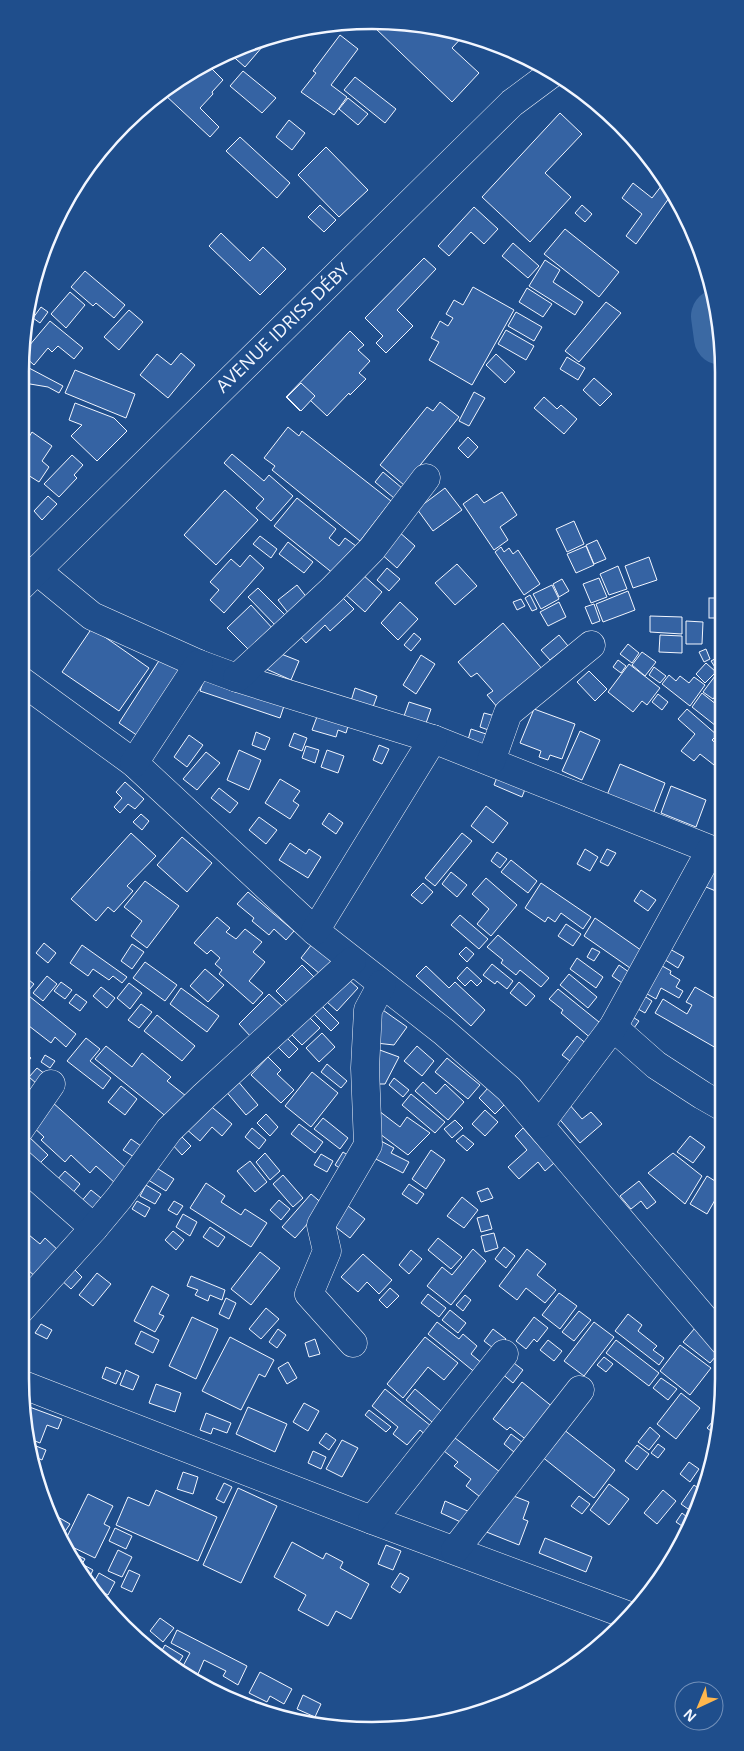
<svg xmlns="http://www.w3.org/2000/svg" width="744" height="1751" viewBox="0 0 744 1751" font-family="'Open Sans',sans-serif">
<rect width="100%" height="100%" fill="#1f4e8c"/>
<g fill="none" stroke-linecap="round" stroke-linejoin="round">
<polyline stroke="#3b69a3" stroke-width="54" points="718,316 721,338"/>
</g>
<g fill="#3563a3" stroke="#f2f6ff">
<polygon points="379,22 418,23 465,34 452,48 479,73 452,102 374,27"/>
<polygon points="340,35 358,49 331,85 347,97 334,115 301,92 316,73 313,71"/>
<polygon points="267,37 269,39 245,67 228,52"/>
<polygon points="220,55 222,56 211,68 223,80 212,92 213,94 200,108 219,127 210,137 164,94 175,82"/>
<polygon points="243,71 276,98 262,113 230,86"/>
<polygon points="355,77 396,109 385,123 344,90"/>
<polygon points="348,98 368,114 358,125 339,109"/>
<polygon points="560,113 582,134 545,173 571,197 530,242 482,197"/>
<polygon points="289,120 305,133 292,150 276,137"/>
<polygon points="240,137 290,183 277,198 226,151"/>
<polygon points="326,147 368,190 339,217 298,175"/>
<polygon points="633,183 652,198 662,185 672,194 636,244 626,236 642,214 622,198"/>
<polygon points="320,205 336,220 324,232 308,217"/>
<polygon points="582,205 592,214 585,222 575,213"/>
<polygon points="474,207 498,229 484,244 471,232 449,256 438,246"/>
<polygon points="565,229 619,272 599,297 544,254"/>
<polygon points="221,233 250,261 263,247 286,269 260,295 209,246"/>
<polygon points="513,243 539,266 528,278 502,256"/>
<polygon points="424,258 436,269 397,310 413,326 386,353 376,343 383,336 365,318"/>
<polygon points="545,260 560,270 553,282 583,302 575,315 529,286"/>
<polygon points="85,271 125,305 114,318 96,303 93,306 71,287"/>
<polygon points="473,287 514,310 472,385 429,360 439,342 431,338 440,321 448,326 453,318 446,314 454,300 463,305"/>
<polygon points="527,288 552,304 543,317 519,302"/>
<polygon points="70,292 85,305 66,328 51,314"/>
<polygon points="606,302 621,313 579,362 565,351"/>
<polygon points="41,307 48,312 40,323 33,318"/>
<polygon points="129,310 143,322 119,350 104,337"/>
<polygon points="516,312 542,327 534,341 508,326"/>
<polygon points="50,321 83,348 74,359 58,346 52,352 48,348 34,365 23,355 23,353"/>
<polygon points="506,330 534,346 526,360 498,344"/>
<polygon points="350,331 364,345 358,350 370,361 359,373 366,379 350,395 349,393 327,416 310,400 300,411 286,397"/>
<polygon points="181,353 195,365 168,398 140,375 157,354 171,365"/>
<polygon points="496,354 515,372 505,383 486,365"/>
<polygon points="567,357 585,368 578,380 560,369"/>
<polygon points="29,368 63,386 59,393 48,387 24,383"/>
<polygon points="75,370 135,394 126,418 65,393"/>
<polygon points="594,378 612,394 600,406 583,390"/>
<polygon points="301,383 315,396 301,411 287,397"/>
<polygon points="474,392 485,398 469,426 459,421"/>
<polygon points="544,397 557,409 561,405 577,419 564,434 534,408"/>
<polygon points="440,402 459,417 404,485 380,465 427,407 433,411"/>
<polygon points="75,403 114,418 127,431 97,461 71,436 82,425 69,420"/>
<polygon points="288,427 299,436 302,431 391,501 360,541 272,470 275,466 264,458"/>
<polygon points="20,431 29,437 32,432 52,446 42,461 49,467 39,482 20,470"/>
<polygon points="468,437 478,447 468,458 458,448"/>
<polygon points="232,454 264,481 269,475 293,496 271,521 256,508 264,499 224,463"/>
<polygon points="72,455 83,465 74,475 77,478 59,497 44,484"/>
<polygon points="383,472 402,488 394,498 375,482"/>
<polygon points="445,488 462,510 433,531 417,509"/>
<polygon points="225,490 258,520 216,565 184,535"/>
<polygon points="502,492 517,515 500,527 508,540 494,550 463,504 477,494 484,503"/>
<polygon points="48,496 57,504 42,520 34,511"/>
<polygon points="297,498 336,529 329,538 339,546 345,538 356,546 334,574 274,526"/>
<polygon points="574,521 584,544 567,552 556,529"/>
<polygon points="398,531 415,546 397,568 379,552"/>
<polygon points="260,536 277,549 271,558 253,544"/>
<polygon points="597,540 606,559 594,564 586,545"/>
<polygon points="288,542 313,562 304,573 279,554"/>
<polygon points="586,546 594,565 576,573 567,554"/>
<polygon points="501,547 504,552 509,548 513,554 518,550 540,584 524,595 495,552"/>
<polygon points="250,555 264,568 224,613 210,600 219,590 210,582 231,559 240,567"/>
<polygon points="649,557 657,580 633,588 625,566"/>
<polygon points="457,564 477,586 455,605 435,583"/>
<polygon points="618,566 627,589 609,595 600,574"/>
<polygon points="387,568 400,579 389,591 377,580"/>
<polygon points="362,574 382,592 365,612 344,593"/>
<polygon points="599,578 607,597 591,603 583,584"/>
<polygon points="562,579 569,591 559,597 553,584"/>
<polygon points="297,585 308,599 289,614 278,600"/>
<polygon points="552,585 559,599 541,609 533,594"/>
<polygon points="258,588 286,616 276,626 248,597"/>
<polygon points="628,591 635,610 603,622 596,604"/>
<polygon points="339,594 354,609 330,631 325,625 306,643 298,634"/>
<polygon points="530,595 537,609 532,611 525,598"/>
<rect x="709" y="598" width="11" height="20"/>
<polygon points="521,599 525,606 517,610 513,602"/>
<polygon points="400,602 418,619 398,640 381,623"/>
<polygon points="559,602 566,617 548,626 540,612"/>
<polygon points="594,604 600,621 592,624 585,607"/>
<polygon points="251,605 274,630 251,652 227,628"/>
<polygon points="650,616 682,617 682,634 650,632"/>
<polygon points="716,620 722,620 722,644 717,644"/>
<polygon points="686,621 703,622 702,644 686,644"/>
<polygon points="503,623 543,670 498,708 487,695 493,691 477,673 471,677 458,662"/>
<polygon points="92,628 149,668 119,711 62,672"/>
<polygon points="414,633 421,639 411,651 404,645"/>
<polygon points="559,635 568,646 550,660 541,650"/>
<polygon points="660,635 682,636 682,653 659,652"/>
<polygon points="628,644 639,653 632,663 620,654"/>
<polygon points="706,649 710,659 704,662 699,652"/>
<polygon points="271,650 299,661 291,680 264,668"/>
<polygon points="642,652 656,662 645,676 632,665"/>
<polygon points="421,655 435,664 416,694 403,685"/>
<polygon points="722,655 722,669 718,672 711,661"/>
<polygon points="162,656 182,669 138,736 119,723"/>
<polygon points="618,660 626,666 621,673 613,667"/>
<polygon points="706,663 716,672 705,683 696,674"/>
<polygon points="629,664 660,688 647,705 642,701 633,712 608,692"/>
<polygon points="654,667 666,676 660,683 649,675"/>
<polygon points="589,671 607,689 595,701 577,682"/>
<polygon points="669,675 676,681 680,676 689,683 694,677 705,685 690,706 662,684"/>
<polygon points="205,676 285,703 280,718 200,691"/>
<polygon points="715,676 722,681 722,688 713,699 703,692"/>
<polygon points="355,688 377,696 373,707 351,701"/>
<polygon points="702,693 722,709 722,719 716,726 692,707"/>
<polygon points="658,694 668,702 662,710 652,702"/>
<polygon points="409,702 431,709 425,726 403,719"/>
<polygon points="534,709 575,724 562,759 550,755 548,760 539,757 541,751 520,743"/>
<polygon points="687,709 717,735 712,740 722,749 722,755 714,765 700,754 694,761 681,751 695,734 678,719"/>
<polygon points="484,713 499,717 494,732 480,727"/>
<polygon points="318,714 349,723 346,733 338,730 336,737 312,730"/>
<polygon points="471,729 489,735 486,745 468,740"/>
<polygon points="580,731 600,740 582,780 562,771"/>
<polygon points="256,732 270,738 265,750 252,745"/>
<polygon points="294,733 307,738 302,751 289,746"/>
<polygon points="189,735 203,745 187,767 174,757"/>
<polygon points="379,745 389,749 382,764 373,760"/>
<polygon points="306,746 319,750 315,763 302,758"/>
<polygon points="239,750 261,760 249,790 227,780"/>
<polygon points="327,750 344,756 338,773 321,767"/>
<polygon points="206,752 220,763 197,790 183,779"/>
<polygon points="620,764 665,783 653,814 607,795"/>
<polygon points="499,772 527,784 522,797 494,785"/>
<polygon points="280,779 300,791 293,801 299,805 290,819 265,803"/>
<polygon points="125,782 144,799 135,809 128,804 120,813 114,807 122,798 116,792"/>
<polygon points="671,786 706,800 696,827 661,813"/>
<polygon points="219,788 238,803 230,813 211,798"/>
<polygon points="486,806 508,823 493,843 471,826"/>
<polygon points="329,813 343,823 336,834 322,824"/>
<polygon points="141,814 149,821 142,830 133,822"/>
<polygon points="259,817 277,830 266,844 249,830"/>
<polygon points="131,833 156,856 127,886 133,891 114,912 108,907 96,921 71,899"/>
<polygon points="462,833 472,841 435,886 425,878"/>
<polygon points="182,837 212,863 187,892 157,865"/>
<polygon points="290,843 306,854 309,849 321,857 308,878 279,860"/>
<polygon points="585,849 598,857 590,871 577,864"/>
<polygon points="607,849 616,853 608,866 600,862"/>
<polygon points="497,852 507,859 500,868 491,861"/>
<polygon points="511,860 537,881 528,893 501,872"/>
<polygon points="21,861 30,871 21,880 20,863"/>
<polygon points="711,871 723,876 723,894 706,887"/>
<polygon points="451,872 467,885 457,897 442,884"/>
<polygon points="486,878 517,905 491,936 477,924 489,909 472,894"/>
<polygon points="145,881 179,906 147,948 131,936 142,921 124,907"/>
<polygon points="423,883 433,892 422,904 411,895"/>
<polygon points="541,883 591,917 583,929 561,913 555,922 548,917 545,922 525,908"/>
<polygon points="641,890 656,900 648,911 634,901"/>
<polygon points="248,892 294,931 286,940 274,929 269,935 252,921 254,918 237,904"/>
<polygon points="460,915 488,939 479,949 451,925"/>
<polygon points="217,917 230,928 226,932 236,939 245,929 262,942 253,952 265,962 249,981 263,993 253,1004 219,974 222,970 215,964 220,958 211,950 207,954 194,943"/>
<polygon points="595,918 645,953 633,970 584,936"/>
<polygon points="566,924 581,934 573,946 558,936"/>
<polygon points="498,935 549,978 541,987 520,970 516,975 501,963 503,960 487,947"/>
<polygon points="44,943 56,953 48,963 36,953"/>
<polygon points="132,944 144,952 132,969 121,961"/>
<polygon points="312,944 332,960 320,974 301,958"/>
<polygon points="82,945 127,977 122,983 113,976 109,980 93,969 88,976 70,963"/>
<polygon points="466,947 474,954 467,962 459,954"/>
<polygon points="20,948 28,961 20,965"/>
<polygon points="592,948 600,952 594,961 587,957"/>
<polygon points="668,948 684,957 678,968 662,958"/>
<polygon points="577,958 603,977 596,988 570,969"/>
<polygon points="145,962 177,985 165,1001 133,978"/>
<polygon points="657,963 671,971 670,974 680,980 676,987 683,991 679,998 661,988 656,999 642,991"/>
<polygon points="492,964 513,981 507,989 497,981 495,984 483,975"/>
<polygon points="302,965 315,978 289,1004 276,991"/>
<polygon points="619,965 633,975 625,985 612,976"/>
<polygon points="426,966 449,988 455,982 485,1010 471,1026 416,976"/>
<polygon points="467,967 482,981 477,986 471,980 465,986 457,978"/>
<polygon points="205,969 224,985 208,1002 190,986"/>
<polygon points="20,973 34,984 20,1001"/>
<polygon points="569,974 597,997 588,1008 560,985"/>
<polygon points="47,976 57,984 43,1001 33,993"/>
<polygon points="348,979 358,988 337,1011 327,1002"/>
<polygon points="61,982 72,990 65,999 54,991"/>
<polygon points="519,982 535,996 526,1006 510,993"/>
<polygon points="129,983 142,993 130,1009 117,998"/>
<polygon points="101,987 115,998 107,1008 93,996"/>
<polygon points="695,987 723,1003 723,1052 655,1013 663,999 687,1014 692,1005 686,1002"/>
<polygon points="181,988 219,1016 207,1032 170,1004"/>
<polygon points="558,989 604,1026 593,1040 561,1013 563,1010 549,999"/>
<polygon points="638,992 652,1001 645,1013 631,1005"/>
<polygon points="76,994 87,1002 80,1011 69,1003"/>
<polygon points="269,994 283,1007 252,1038 239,1024"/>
<polygon points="29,996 76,1034 66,1047 55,1037 51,1043 20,1019 20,1007"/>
<polygon points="141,1004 152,1012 139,1028 128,1020"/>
<polygon points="321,1005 339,1023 331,1031 313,1013"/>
<polygon points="380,1008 407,1027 394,1045 376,1043"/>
<polygon points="628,1014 639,1021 629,1035"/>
<polygon points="157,1015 195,1046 182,1061 144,1031"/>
<polygon points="308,1016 320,1028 302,1045 290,1033"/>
<polygon points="322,1033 335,1047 319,1062 306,1048"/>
<polygon points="577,1036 588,1045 574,1064 562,1055"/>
<polygon points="86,1038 100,1049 90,1061 111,1078 103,1089 67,1061"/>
<polygon points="287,1038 298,1049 289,1058 278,1047"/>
<polygon points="106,1046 132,1067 142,1053 171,1077 167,1081 186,1096 168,1118 95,1059"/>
<polygon points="417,1046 434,1061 422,1076 404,1061"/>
<polygon points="21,1049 31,1058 22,1068 20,1066"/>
<polygon points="377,1049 399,1057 385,1084 375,1084"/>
<polygon points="45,1055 55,1061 50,1068 41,1062"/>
<polygon points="268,1057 281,1070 277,1074 294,1090 281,1103 251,1075"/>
<polygon points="447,1058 480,1085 468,1099 435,1072"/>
<polygon points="327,1064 347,1081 341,1088 321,1072"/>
<polygon points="37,1068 45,1074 37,1084 29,1077"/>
<polygon points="312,1072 338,1093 311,1127 285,1106"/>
<polygon points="394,1078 409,1090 403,1097 389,1085"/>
<polygon points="236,1079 258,1105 246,1115 224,1089"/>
<polygon points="20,1082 36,1093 20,1116"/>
<polygon points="423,1082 436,1094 445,1084 464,1102 448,1120 415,1091"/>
<polygon points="121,1086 137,1099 125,1115 108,1102"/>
<polygon points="488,1088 506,1103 495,1114 479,1098"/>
<polygon points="411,1094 445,1122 435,1133 402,1105"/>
<polygon points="52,1102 127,1169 115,1183 96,1166 90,1173 71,1155 65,1162 41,1140 44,1137 31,1125"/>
<polygon points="207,1103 232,1124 222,1136 212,1127 200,1141 185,1128"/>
<polygon points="569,1104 582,1119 591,1112 602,1124 580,1143 556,1115"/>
<polygon points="485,1110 498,1122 485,1136 472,1124"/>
<polygon points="379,1111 400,1127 407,1117 430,1133 408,1155 380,1134"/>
<polygon points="266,1114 278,1127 270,1136 257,1123"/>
<polygon points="323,1118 348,1138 340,1149 314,1129"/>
<polygon points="455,1120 463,1128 452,1138 444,1129"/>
<polygon points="299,1124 323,1142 315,1153 291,1134"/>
<polygon points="252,1128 266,1140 259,1149 245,1137"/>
<polygon points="523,1128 554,1163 545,1171 538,1162 519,1179 508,1167 527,1150 515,1136"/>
<polygon points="178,1133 191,1146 182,1155 170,1142"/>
<polygon points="27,1135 48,1155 38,1165 20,1149 20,1143"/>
<polygon points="463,1135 474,1144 467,1151 456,1141"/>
<polygon points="690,1136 705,1147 693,1163 677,1152"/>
<polygon points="131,1139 141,1146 134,1157 123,1150"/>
<polygon points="379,1140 394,1148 391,1153 409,1162 403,1173 370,1156"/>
<polygon points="431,1150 445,1160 426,1189 412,1179"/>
<polygon points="343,1152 352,1158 344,1171 335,1165"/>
<polygon points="265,1153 280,1171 270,1180 256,1162"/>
<polygon points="673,1153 702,1176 685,1204 648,1173"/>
<polygon points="321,1154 333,1161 327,1172 314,1165"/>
<polygon points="250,1161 267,1182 255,1192 237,1171"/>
<polygon points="152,1165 174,1179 166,1191 145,1178"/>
<polygon points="65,1171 80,1184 71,1195 55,1182"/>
<polygon points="283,1175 303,1198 293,1207 273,1184"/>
<polygon points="707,1176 723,1186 707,1214 690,1204"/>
<polygon points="639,1181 656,1202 647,1209 641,1201 631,1209 620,1196"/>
<polygon points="206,1183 225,1196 221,1202 241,1215 245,1209 267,1223 251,1247 190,1208"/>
<polygon points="409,1184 424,1194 417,1204 402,1194"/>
<polygon points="146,1185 161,1194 155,1204 140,1196"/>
<polygon points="488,1188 493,1198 481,1202 477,1192"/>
<polygon points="91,1190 101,1198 90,1211 80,1203"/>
<polygon points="311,1194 324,1205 295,1238 282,1227"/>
<polygon points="462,1197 478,1210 464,1228 447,1216"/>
<polygon points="279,1200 290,1209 281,1220 270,1210"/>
<polygon points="137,1201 150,1208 145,1217 132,1209"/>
<polygon points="174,1201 183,1206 177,1215 168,1210"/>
<polygon points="348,1206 365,1219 350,1238 333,1225"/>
<polygon points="183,1214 197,1222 190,1236 176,1227"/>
<polygon points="488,1215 492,1229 481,1232 477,1218"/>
<polygon points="210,1227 225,1237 218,1247 203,1237"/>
<polygon points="173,1231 184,1240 176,1250 165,1240"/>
<polygon points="494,1233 498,1248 485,1252 481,1236"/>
<polygon points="29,1235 40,1244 45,1238 60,1252 37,1278 20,1263 20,1246"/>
<polygon points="438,1238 462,1257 451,1269 428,1250"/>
<polygon points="504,1247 515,1256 506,1268 495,1259"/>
<polygon points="473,1249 486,1261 451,1305 427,1286 442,1267 452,1275"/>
<polygon points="527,1249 546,1264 537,1275 556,1290 545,1303 526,1288 517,1300 499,1286"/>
<polygon points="411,1250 422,1259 409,1274 399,1265"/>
<polygon points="260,1252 280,1268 251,1305 231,1289"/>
<polygon points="363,1254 392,1280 379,1294 367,1282 358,1292 341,1277"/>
<polygon points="71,1266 82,1277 71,1289 59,1278"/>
<polygon points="97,1273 111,1284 93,1306 79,1295"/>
<polygon points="25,1275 34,1282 20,1292 20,1281"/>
<polygon points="191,1276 225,1290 222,1300 210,1295 208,1301 195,1295 198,1290 187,1286"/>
<polygon points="152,1286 169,1295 159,1314 164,1316 155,1332 134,1321"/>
<polygon points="390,1288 399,1296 387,1308 379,1300"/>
<polygon points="724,1290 724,1304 717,1297"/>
<polygon points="559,1293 577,1306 560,1329 542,1315"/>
<polygon points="428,1294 446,1308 439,1317 421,1303"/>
<polygon points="465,1295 471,1300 463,1311 456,1305"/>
<polygon points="226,1298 236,1303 229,1319 219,1314"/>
<polygon points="266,1308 279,1319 261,1339 249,1329"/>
<polygon points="450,1310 466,1323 458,1333 442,1320"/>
<polygon points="579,1311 591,1320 574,1341 562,1332"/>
<polygon points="628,1314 642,1325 638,1331 657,1346 653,1350 664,1358 659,1365 615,1331"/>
<polygon points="192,1317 218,1329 196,1379 169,1366"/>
<polygon points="534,1317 548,1328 537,1342 534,1339 526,1349 516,1341"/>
<polygon points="437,1322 459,1339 463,1334 477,1346 471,1354 484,1365 477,1374 428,1334"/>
<polygon points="594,1322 614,1337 584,1376 564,1361"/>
<polygon points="41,1324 52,1330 47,1339 35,1333"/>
<polygon points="695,1328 722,1349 710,1363 683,1342"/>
<polygon points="278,1329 286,1335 277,1348 269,1342"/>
<polygon points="493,1329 506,1339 497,1351 484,1341"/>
<polygon points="141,1331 159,1340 153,1353 135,1344"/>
<polygon points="230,1337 274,1360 265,1377 259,1374 241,1410 202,1391"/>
<polygon points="425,1337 458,1363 444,1380 428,1367 403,1398 387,1384"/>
<polygon points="315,1339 320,1354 309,1357 305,1343"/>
<polygon points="548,1340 562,1351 554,1361 540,1350"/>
<polygon points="616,1340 659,1373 649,1386 606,1353"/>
<polygon points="680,1345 711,1368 690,1395 660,1371"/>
<polygon points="604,1357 613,1364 606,1372 597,1365"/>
<polygon points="510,1360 523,1370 513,1383 500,1372"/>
<polygon points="288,1362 297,1378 287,1384 278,1368"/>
<polygon points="106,1367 121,1373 116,1384 102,1378"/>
<polygon points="126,1370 139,1376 133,1390 120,1385"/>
<polygon points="661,1378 677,1389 668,1400 653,1388"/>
<polygon points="522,1382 554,1408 528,1441 510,1427 507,1430 493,1419"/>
<polygon points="156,1384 181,1393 175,1412 149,1403"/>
<polygon points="385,1389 436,1430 429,1438 420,1430 407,1445 393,1434 398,1427 372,1406"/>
<polygon points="415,1389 447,1416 438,1427 406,1400"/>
<polygon points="681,1393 700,1408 676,1439 657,1424"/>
<polygon points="304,1403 319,1411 308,1431 293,1422"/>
<polygon points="24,1405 62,1419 58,1429 47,1425 40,1443 30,1439"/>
<polygon points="248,1407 287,1424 275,1452 236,1434"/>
<polygon points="369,1410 391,1427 386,1432 365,1415"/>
<polygon points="206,1413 231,1423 227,1433 213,1428 211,1434 200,1430"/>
<polygon points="713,1421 716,1425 715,1434 707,1428"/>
<polygon points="650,1427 660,1436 649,1450 638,1442"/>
<polygon points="563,1429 615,1470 594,1498 541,1456"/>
<polygon points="326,1433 336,1440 329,1450 319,1443"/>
<polygon points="511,1434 527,1446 519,1456 504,1444"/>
<polygon points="455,1438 504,1475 484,1500 466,1486 471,1479 454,1466 458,1462 444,1451"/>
<polygon points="342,1440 358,1448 342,1477 326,1469"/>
<polygon points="658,1444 665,1449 658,1458 651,1453"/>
<polygon points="637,1445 649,1454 637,1470 625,1461"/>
<polygon points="36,1446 46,1450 42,1460 33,1456"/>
<polygon points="313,1451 326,1457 321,1469 308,1463"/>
<polygon points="689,1462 699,1469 690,1482 680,1474"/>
<polygon points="183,1472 198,1477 193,1494 177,1489"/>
<polygon points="704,1480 707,1482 705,1492 695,1514 681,1504 694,1485 698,1488"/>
<polygon points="224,1483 232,1487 224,1503 216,1499"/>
<polygon points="609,1484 629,1499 609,1525 590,1510"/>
<polygon points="238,1488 277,1506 241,1583 203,1565"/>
<polygon points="156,1490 217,1517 198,1561 116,1525 128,1497 149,1506"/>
<polygon points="663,1490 676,1501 657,1524 644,1513"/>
<polygon points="506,1493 529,1502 523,1519 528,1521 519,1545 484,1531"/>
<polygon points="88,1494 113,1506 104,1524 110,1527 95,1558 64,1543"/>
<polygon points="579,1496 590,1504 582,1514 571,1506"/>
<polygon points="445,1501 470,1512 465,1524 441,1513"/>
<polygon points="51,1513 70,1524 64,1533 55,1528 49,1515"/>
<polygon points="682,1513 692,1521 688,1530 676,1522"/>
<polygon points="115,1528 132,1536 126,1549 109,1541"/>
<polygon points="545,1538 592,1557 586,1572 539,1553"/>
<polygon points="292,1542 323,1559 326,1553 343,1562 340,1568 369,1584 351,1619 336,1611 328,1626 298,1610 306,1595 274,1577"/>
<polygon points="386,1545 401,1551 393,1570 378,1564"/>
<polygon points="64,1548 85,1559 82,1564 93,1570 87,1582"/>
<polygon points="118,1550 132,1557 122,1577 108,1571"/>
<polygon points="129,1570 140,1575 132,1592 121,1587"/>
<polygon points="99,1573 115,1582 108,1595 92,1586"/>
<polygon points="400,1573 409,1578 400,1593 391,1587"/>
<polygon points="160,1618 174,1628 163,1642 150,1631"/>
<polygon points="177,1630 247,1666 238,1685 223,1676 226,1671 204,1660 198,1674 183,1666 190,1653 171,1643"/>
<polygon points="165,1645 183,1656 178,1664 160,1654"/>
<polygon points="179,1668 196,1677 194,1682 179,1669"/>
<polygon points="260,1672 292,1689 284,1704 270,1696 267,1702 249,1693"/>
<polygon points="303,1695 321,1704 315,1717 297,1709"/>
<polygon points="247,1698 265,1707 264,1709 245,1702"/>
</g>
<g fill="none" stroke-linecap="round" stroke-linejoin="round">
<defs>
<g id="minor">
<polyline points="36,570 92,616 199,664 237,678 433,739 722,854"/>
<polyline points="20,587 512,103 551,74"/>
<polyline points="237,678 332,590 372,549 426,478"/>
<polyline points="20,680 134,763 315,931 444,1032 509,1089 724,1342"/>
<polyline points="491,761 508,713 591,645"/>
<polyline points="134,763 199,664"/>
<polyline points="315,931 433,739"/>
<polyline points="613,1027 656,1065 702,1095 723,1107"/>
<polyline points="540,1124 613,1027 710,851"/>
<polyline points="20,1129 51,1084"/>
<polyline points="20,1163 94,1228"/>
<polyline points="20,1310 94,1228 119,1198 169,1130 204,1096 352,961"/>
<polyline points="353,1343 309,1294 327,1251 321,1225 368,1145 365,1068 368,1010 382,984"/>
<polyline points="21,1384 372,1520 630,1616"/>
<polyline points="372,1520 504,1354"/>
<polyline points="455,1550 580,1390"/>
</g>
</defs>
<use href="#minor" stroke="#f2f6ff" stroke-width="29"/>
<use href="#minor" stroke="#1f4e8c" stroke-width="28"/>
</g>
<g text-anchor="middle" stroke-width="4" stroke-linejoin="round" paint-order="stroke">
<g font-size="18" fill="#f2f6ff" stroke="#1f4e8c">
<text transform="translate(283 328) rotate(-44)" y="6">AVENUE IDRISS DÉBY</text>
</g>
</g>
<path d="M0 0H744V1751H0ZM372 29H372A343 343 0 0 1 715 372V1379A343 343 0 0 1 372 1722H372A343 343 0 0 1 29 1379V372A343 343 0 0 1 372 29Z" fill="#1f4e8c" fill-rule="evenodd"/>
<path fill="none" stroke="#f2f6ff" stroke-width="2.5" d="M372 29H372A343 343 0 0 1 715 372V1379A343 343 0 0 1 372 1722H372A343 343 0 0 1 29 1379V372A343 343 0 0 1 372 29Z"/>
<g transform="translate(699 1706) rotate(224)"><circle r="24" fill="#1f4e8c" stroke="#7391ba"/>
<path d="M0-4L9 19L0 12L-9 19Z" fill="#ffb74d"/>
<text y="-8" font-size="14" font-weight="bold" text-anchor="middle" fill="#f2f6ff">N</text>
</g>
</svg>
